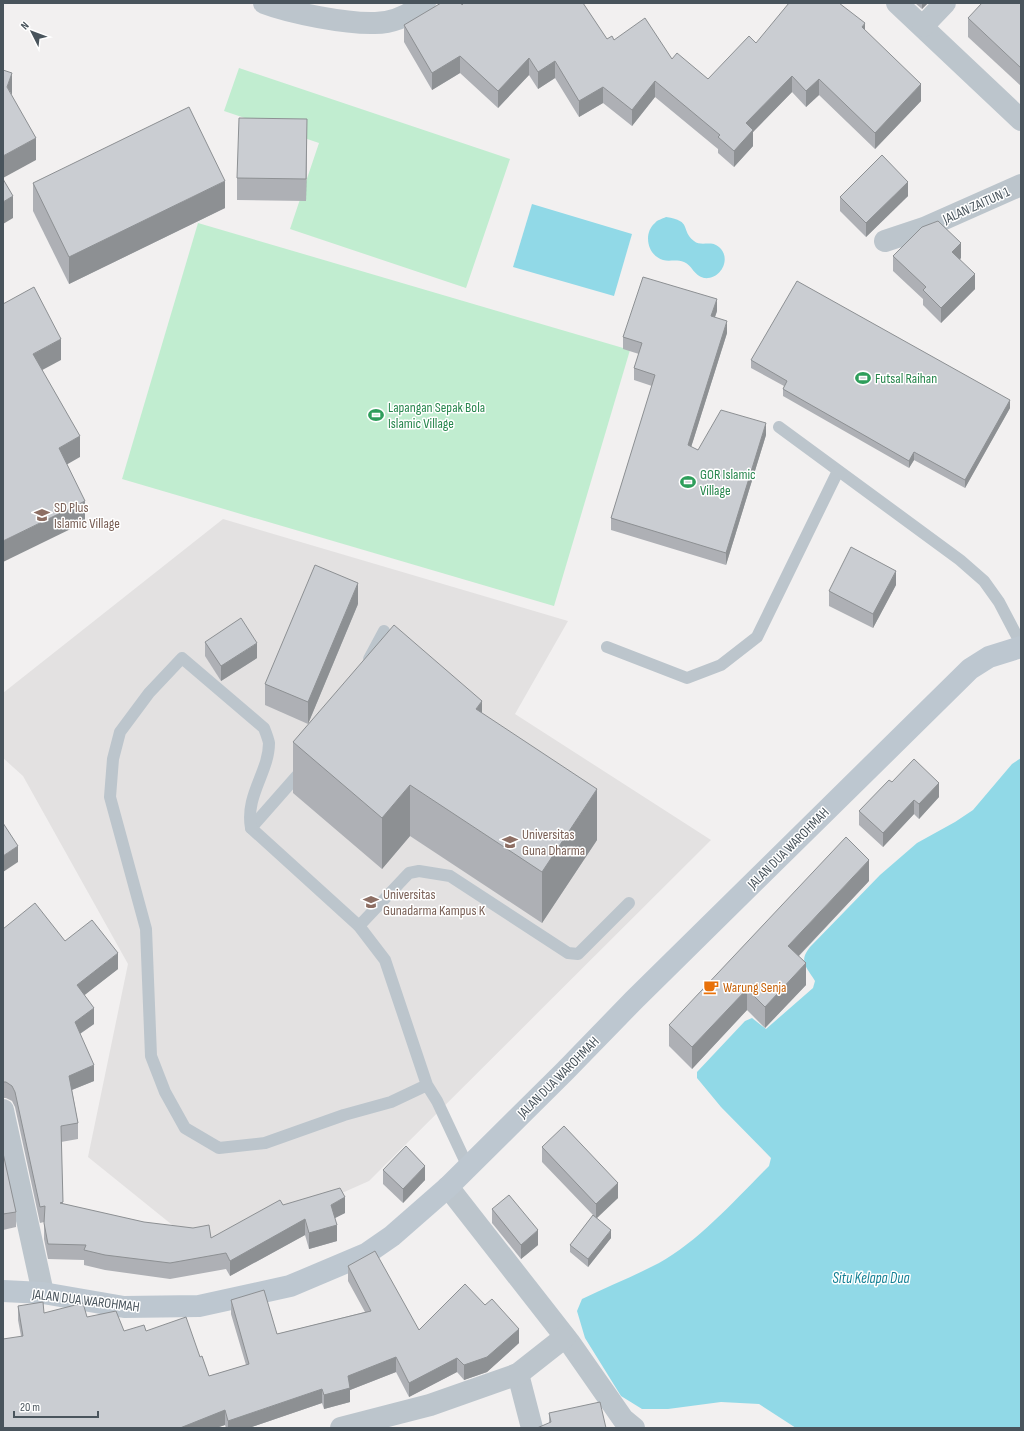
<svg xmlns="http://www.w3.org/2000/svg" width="1024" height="1431" viewBox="0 0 1024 1431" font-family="'Sofia Sans Condensed',sans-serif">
<rect width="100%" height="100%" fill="#f2f0f0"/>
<polygon fill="#e3e1e1" points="223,519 568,621 515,714 711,840 369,1181 207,1253 88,1157 128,964 23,776 3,758 3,693"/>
<g fill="#c1edd0">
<polygon points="239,68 510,159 466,288 290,229 319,143 224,111"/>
<polygon points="198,223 630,350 554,606 122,479"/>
</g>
<g fill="#91d9e7">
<polygon points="532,204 632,234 614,296 513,267"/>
<path d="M 666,217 C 693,221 680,230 694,241 C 701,247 711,240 719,247 C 732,258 721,280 704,278 C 694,276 692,265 684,262 C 676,259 669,262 663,260 C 647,255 643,233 655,223 C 657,220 662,219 666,217 Z"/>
<path d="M 1021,758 L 1021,1428 L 796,1428 L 759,1404 L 721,1402 L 668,1409 L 642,1409 L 621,1396 L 585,1338 L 577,1311 L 582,1299 C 607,1287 634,1276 659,1263 C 698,1242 737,1198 769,1166 L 771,1158 L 721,1107 L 697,1078 L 697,1072 L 745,1021 L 752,1018 L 766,1029 L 813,988 L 815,981 C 807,967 798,962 810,947 L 880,875 L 917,843 L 955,822 L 973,810 L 1012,764 Z"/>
</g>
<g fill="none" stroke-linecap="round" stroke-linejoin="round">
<g stroke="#bcc5cc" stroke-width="12">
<polyline points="779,427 960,560 984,581 999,602 1021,644"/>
<polyline points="607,647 687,678 721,665 757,637 838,471"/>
<polyline points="369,659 384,631"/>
<polyline points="251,828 303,769"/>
<polyline points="359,926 409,873 419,871 450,876 568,953 578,954 629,903"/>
<path d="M 427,1085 L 391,1102 L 344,1115 L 265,1143 L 219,1148 L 185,1128 L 165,1092 L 151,1056 L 146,929 L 110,797 L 113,759 L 120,732 L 149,693 L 182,658 L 264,728 C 266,733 268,738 269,743 C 269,772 245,795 251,828 L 359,926 L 385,960 L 427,1085 L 437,1101 L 468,1167"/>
</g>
<g stroke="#bcc5cc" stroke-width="22">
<path d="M 264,3 C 290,13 347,24 375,23 C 394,23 411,14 425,3"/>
<polyline points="897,3 1021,120"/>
<polyline points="923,26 945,3"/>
<polyline points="885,241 924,228 1021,185"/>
<polyline points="3,1110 43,1293"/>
<polyline points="448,1187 570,1343 623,1419 634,1428"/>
<polyline points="518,1374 532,1428"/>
<polyline points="341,1428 430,1405 518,1374 565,1337"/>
</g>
<polyline stroke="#bdc7d0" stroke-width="22" points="3,1291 43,1293 124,1307 199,1306 290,1286 366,1254 392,1236 448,1187 565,1071 634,1000 970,669 989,657 1021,647"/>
</g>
<g fill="#aeb0b5">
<polygon points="915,3 928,3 922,9"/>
<polygon points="1021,3 1021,86 968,37 968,18"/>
<polygon points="462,5 607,39 614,40 672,59 708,79 756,43 865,31 921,101 875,149 819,95 806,107 792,92 753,132 753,146 734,167 718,153 718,149 655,97 632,126 603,103 579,117 555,78 538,89 529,75 498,108 460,73 432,90 404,42 404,25"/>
<polygon points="307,140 306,201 237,200 237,178"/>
<polygon points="33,183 225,208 69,284 33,211"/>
<polygon points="908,196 866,237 840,211 840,197"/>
<polygon points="893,256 961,258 960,259 975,289 941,323 923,305 923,299 893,271"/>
<polygon points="717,311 715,317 727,333 691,447 698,450 766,435 726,565 611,530 611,518 652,386 634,380 634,368 639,354 623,349 623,337"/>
<polygon points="751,360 1010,408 965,488 914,460 909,468 783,396 783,389 784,386 751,368"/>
<polygon points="896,585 873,628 829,606 829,591"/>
<polygon points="358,604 308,724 265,705 265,684"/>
<polygon points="205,642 257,658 221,681 205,656"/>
<polygon points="482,713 597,840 542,923 410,836 382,869 293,793 293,742"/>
<polygon points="892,782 939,797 919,819 914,814 883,847 859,825 859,811"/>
<polygon points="869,881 799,956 806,985 765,1028 747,1010 692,1069 669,1046 669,1025"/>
<polygon points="3,929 65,941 118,969 84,995 94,1024 80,1034 94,1081 72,1090 78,1123 78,1139 61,1142 63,1204 211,1238 283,1205 345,1213 335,1218 337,1241 309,1249 305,1235 230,1276 226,1269 170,1279 105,1270 84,1265 84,1260 48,1259 44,1239 44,1222 40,1223 15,1107 12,1101 6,1098 3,1098"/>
<polygon points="542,1147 618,1198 596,1218 611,1238 588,1267 570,1252 570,1245 593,1215 542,1162"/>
<polygon points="3,1153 16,1212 16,1227 3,1230"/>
<polygon points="383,1170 425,1180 403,1203 383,1184"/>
<polygon points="492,1209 538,1245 521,1259 492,1223"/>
<polygon points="348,1266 419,1330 519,1343 487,1372 464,1380 457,1372 409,1397 396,1372 350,1390 350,1402 324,1409 322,1403 249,1428 226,1428 225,1425 216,1428 3,1428 21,1336 18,1320 18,1306 44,1313 87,1317 124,1331 146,1331 200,1357 209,1376 246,1365 231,1314 231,1300 277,1334 365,1312 348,1281"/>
<polygon points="549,1413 606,1428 549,1423"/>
</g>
<g fill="#8d9093">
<polygon points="922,3 928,3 922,9"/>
<polygon points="865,23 865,40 862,27"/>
<polygon points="460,56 460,73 432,90 432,73"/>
<polygon points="529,58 529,75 498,108 498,91"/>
<polygon points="555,61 555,78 538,89 538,72"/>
<polygon points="12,73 12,95 7,87"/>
<polygon points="792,76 792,92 753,132 753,146 734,167 734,151 746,123"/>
<polygon points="819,79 819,95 806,107 806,91"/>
<polygon points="655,81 655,97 632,126 632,110"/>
<polygon points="921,84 921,101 875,149 875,133"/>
<polygon points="603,87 603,103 579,117 579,101"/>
<polygon points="307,119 307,140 306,201 306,179"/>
<polygon points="36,138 36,160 3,178 3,156"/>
<polygon points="225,181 225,208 69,284 69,257"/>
<polygon points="908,182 908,196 866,237 866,223"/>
<polygon points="13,196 13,218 3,224 3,202"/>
<polygon points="961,243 961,258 952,267 952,252"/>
<polygon points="975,274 975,289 941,323 941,308"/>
<polygon points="717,299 717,311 711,328 711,316"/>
<polygon points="727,321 727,333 688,457 688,445"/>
<polygon points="61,339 61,360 33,375 33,354"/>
<polygon points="1010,400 1010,408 965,488 965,480"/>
<polygon points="766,423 766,435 726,565 726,553"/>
<polygon points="80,436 80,457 59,469 59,448"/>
<polygon points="914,452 914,460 909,468 909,461"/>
<polygon points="85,501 85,522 3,562 3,541"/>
<polygon points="896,571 896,585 873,628 873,614"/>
<polygon points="358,583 358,604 308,724 308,702"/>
<polygon points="257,643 257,658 221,681 221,666"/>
<polygon points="482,701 482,752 476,709"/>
<polygon points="939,783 939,797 919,819 919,804"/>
<polygon points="410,785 410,836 382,869 382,818"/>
<polygon points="597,789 597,840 542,923 542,872"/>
<polygon points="914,800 914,814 883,847 883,833"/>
<polygon points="18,846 18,862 3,872 3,856"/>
<polygon points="869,860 869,881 788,967 788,946"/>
<polygon points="118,953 118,969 77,1001 77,985"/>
<polygon points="806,963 806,985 765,1028 765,1007"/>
<polygon points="747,989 747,1010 692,1069 692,1047"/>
<polygon points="94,1008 94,1024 75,1037 75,1022"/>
<polygon points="94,1065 94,1081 69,1091 69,1076"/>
<polygon points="425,1166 425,1180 403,1203 403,1189"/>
<polygon points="618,1183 618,1198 596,1219 596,1204"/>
<polygon points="345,1197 345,1213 331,1220 331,1205"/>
<polygon points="305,1219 305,1235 230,1276 230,1261"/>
<polygon points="337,1225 337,1241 309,1249 309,1233"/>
<polygon points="538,1230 538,1245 521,1259 521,1245"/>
<polygon points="611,1230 611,1238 588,1267 588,1259"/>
<polygon points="519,1329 519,1343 487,1372 464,1380 464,1365"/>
<polygon points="396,1357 396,1372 350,1390 350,1402 324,1409 324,1395 348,1376"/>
<polygon points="457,1358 457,1372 409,1397 409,1383"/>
<polygon points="322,1389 322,1403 249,1428 228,1428 228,1421"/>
<polygon points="225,1410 225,1425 216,1428 180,1428"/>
</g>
<g fill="#cacdd2" stroke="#8d9093">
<polygon points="441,3 461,3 462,5 464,3 583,3 607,39 612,36 614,40 645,18 672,59 677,53 708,79 749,36 756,43 789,3 839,3 865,23 862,27 921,84 875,133 819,79 806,91 792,76 746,123 753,130 734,151 718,137 720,135 655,81 632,110 603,87 579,101 555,61 538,72 529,58 498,91 460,56 432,73 404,25"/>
<polygon points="982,3 1021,3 1021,68 968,18"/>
<polygon points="3,70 12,73 7,87 36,138 3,156"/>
<polygon points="189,107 225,181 69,257 33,183"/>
<polygon points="239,118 307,119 306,179 237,178"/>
<polygon points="882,155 908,182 866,223 840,197"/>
<polygon points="3,179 13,196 3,202"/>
<polygon points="938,221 961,243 952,252 975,274 941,308 923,290 926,287 893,256 922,227"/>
<polygon points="643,277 717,299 711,316 727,321 688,445 698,450 721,410 766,423 726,553 611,518 655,375 634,368 642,343 623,337"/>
<polygon points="797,281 1010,400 965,480 914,452 909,461 869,438 783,389 787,381 751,360"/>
<polygon points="34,287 61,339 33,354 80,436 59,448 85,501 3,541 3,304"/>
<polygon points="851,547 896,571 873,614 829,591"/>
<polygon points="315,565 358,583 308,702 265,684"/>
<polygon points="241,618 257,643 221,666 205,642"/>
<polygon points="394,625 482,701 476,709 597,789 542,872 410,785 382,818 293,742"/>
<polygon points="914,759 939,783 919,804 914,800 883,833 859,811 889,780 892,782"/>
<polygon points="3,823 18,846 3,856"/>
<polygon points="846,837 869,860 788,946 806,963 765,1007 747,989 692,1047 669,1025"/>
<polygon points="35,903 65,941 92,920 118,953 77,985 94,1008 75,1022 94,1065 69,1076 78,1123 61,1126 63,1202 60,1203 144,1222 193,1228 209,1225 211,1238 280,1200 283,1205 340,1188 345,1197 331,1205 337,1225 309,1233 305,1219 230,1261 226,1253 170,1263 105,1255 84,1250 86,1245 48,1244 44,1223 45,1206 40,1207 15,1092 12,1086 6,1082 3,1082 3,929"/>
<polygon points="564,1126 618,1183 596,1204 542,1147"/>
<polygon points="406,1146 425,1166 403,1189 383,1170"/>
<polygon points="3,1153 16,1212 3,1214"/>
<polygon points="509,1195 538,1230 521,1245 492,1209"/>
<polygon points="593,1215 611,1230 588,1259 570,1245"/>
<polygon points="375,1251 419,1330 465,1284 485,1305 492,1299 519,1329 487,1357 464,1365 457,1358 409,1383 396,1357 348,1376 350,1388 324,1395 322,1389 228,1421 225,1410 180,1428 3,1428 3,1339 23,1336 18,1306 43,1302 44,1313 83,1303 87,1317 116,1311 124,1331 144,1325 146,1331 186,1317 200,1357 202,1356 209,1376 249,1364 231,1300 264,1290 277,1334 371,1311 348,1266"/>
<polygon points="600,1402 606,1428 537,1428 551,1422 549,1413"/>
</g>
<defs>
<symbol id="stadium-bare" viewBox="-9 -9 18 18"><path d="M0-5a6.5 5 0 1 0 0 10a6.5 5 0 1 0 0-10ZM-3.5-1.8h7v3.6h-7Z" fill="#2e9e5b" stroke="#fff" stroke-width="2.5" paint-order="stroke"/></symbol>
<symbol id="school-bare" viewBox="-9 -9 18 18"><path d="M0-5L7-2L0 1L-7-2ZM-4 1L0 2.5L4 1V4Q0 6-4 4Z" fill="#8d6e63" stroke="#fff" stroke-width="2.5" paint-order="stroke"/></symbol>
<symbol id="university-bare" viewBox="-9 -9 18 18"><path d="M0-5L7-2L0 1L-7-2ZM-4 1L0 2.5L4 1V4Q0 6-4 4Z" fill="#8d6e63" stroke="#fff" stroke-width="2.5" paint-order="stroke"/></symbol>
<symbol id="cafe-bare" viewBox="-9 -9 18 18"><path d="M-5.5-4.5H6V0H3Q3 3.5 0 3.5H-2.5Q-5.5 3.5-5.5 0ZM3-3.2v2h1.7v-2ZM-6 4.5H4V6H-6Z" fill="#e8710a" stroke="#fff" stroke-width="2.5" paint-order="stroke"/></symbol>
</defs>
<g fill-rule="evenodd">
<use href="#stadium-bare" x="852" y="367" width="22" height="22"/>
<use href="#stadium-bare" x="365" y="404" width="22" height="22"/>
<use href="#stadium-bare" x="677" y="471" width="22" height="22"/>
<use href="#school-bare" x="31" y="504" width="22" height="22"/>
<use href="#university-bare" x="499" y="831" width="22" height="22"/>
<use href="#university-bare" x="360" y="891" width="22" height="22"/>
<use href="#cafe-bare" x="700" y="976" width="22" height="22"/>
</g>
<g text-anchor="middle" stroke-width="3" stroke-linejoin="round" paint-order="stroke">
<g font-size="14" fill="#49545c" stroke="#fff">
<text transform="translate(976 205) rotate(-24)" y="5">JALAN ZAITUN 1</text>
<text transform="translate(788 848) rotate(-45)" y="5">JALAN DUA WAROHMAH</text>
<text transform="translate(558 1077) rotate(-45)" y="5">JALAN DUA WAROHMAH</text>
<text transform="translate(86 1300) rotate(7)" y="5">JALAN DUA WAROHMAH</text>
</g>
<g font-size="14" fill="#27864d" stroke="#fff" text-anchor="start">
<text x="875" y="383">Futsal Raihan</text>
<text x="388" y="412">Lapangan Sepak Bola<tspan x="388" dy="16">Islamic Village</tspan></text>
<text x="700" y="479">GOR Islamic<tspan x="700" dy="16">Village</tspan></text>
</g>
<g font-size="14" fill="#785e54" stroke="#fff" text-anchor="start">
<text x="54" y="512">SD Plus<tspan x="54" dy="16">Islamic Village</tspan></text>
<text x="522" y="839">Universitas<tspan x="522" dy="16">Guna Dharma</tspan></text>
<text x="383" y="899">Universitas<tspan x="383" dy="16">Gunadarma Kampus K</tspan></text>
</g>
<g font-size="14" fill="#c56008" stroke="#fff" text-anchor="start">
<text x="723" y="992">Warung Senja</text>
</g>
<g font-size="15" font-style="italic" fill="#148095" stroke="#fff">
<text x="871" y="1283">Situ Kelapa Dua</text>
</g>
</g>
<rect width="1024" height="1431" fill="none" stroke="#49545c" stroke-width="8"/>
<g transform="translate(32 32) rotate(312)" stroke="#ffffff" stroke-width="3" paint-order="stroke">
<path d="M0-3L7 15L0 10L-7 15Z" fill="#49545c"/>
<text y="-6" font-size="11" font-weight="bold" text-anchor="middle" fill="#49545c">N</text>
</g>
<path d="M14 1411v6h84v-6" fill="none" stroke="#49545c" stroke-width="2"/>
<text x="20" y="1411" font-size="12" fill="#49545c" stroke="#ffffff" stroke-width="3" paint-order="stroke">20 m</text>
</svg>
